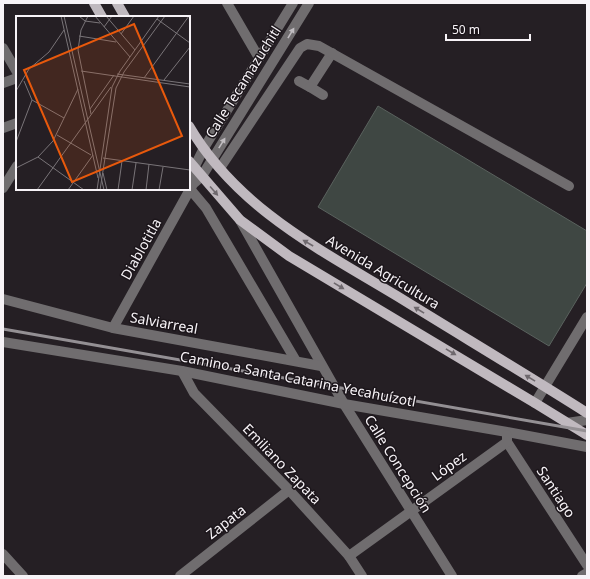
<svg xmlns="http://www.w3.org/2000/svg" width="590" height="579" viewBox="0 0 590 579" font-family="'Noto Sans',sans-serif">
<rect width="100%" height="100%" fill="#251f24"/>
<polygon fill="#3f4743" stroke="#5a625e" points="378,106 587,231 587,283 549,346 318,207"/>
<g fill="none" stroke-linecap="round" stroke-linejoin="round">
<g stroke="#706d6f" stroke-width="10">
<polyline points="227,3 259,58"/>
<polyline points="3,48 17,72"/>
<polyline points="299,81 310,87 332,53"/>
<polyline points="3,83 17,78"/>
<polyline points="310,87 323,95"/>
<polyline points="3,128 17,123"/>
<polyline points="220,168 300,48 307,44 319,46 569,186"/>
<polyline points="194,176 194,168 204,148 293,3"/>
<polyline points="3,188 17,166"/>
<polyline points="190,189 206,208 296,361"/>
<polyline points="240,220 344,404 452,576"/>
<polyline points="3,299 113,328 321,366"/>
<polyline points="113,328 193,184 202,176 309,3"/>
<polyline points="3,342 182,371 344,404 507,432 587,447"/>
<polyline points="182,371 194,393 289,490 349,556 362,576"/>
<polyline points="535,403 587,317"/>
<polyline points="567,423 587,420"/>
<polyline points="507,435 507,442 587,565"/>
<polyline points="3,554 23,576"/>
<polyline points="349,556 507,442"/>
<polyline points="180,576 289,490"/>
<polyline points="582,576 587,573"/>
</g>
<g stroke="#c0b9bf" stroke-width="10">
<polyline points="94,3 102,17"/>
<polyline points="117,3 125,17"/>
<path d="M 189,126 C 237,208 319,249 397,296 C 460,335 524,373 587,413"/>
<polyline points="189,161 240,220 289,256 535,403 587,435"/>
</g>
<polyline stroke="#949094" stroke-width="3" points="3,329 587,431"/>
</g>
<defs><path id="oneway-solid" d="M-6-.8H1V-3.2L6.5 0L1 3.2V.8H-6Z"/></defs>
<g fill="#c1bdc1">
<use href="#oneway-solid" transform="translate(291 33) rotate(-59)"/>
<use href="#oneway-solid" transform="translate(222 143) rotate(-58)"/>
</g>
<g fill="#6e686d">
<use href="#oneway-solid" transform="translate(214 191) rotate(49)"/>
<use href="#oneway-solid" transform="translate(308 243) rotate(-150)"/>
<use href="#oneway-solid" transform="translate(339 286) rotate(31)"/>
<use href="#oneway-solid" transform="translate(419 310) rotate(-149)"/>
<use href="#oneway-solid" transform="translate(451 352) rotate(31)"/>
<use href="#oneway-solid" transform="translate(530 378) rotate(-149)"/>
</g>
<g text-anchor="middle" stroke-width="3" stroke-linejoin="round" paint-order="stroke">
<g font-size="14" fill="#f7f3f7" stroke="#1c161b">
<text transform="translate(243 82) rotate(-58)" y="5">Calle Tecamazuchitl</text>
<text transform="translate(141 249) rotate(-61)" y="5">Diablotitla</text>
<text transform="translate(383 272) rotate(31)" y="5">Avenida Agricultura</text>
<text transform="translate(164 323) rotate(10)" y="5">Salviarreal</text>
<text transform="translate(298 379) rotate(11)" y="5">Camino a Santa Catarina Yecahuízotl</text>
<text transform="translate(282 464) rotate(46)" y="5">Emiliano Zapata</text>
<text transform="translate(398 464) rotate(58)" y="5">Calle Concepción</text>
<text transform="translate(449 466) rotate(-36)" y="5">López</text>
<text transform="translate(556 492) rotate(57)" y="5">Santiago</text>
<text transform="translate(226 522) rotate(-38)" y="5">Zapata</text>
</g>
</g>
<g transform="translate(16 16)">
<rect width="174" height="174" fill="#251f24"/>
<path fill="none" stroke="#797478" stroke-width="1" d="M 45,0 L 82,162M 48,0 L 88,174M 63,0 L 69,5 L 84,7M 72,0 L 65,14 L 62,34 L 75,98M 79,0 L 114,41M 90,0 L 119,34M 141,3 L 174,27M 88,11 L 96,0M 105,18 L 118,0M 63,20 L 100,26M 65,55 L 174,71M 101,58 L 174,68M 128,62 L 173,0M 148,64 L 174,31M 8,65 L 16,84 L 48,102M 0,75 L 13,53 L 33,36 L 48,14M 74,93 L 98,59M 41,119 L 75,139M 0,126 L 16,84M 22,141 L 68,174M 87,142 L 174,154M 0,152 L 22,141 L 37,125 L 62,73M 87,157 L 91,174M 21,174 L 95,71M 52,174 L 77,139M 81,174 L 96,71 L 104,55 L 143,0M 84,174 L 100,72 L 108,56 L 149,0M 102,174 L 106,145M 116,174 L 120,147M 130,174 L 133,148M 143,174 L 147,151"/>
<path fill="#e8590c" fill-opacity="0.15" stroke="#e8590c" stroke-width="2" d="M 118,8 L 166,120 L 56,166 L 8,54 Z"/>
<rect width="174" height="174" fill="none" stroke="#f7f3f7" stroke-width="2"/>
</g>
<rect width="590" height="579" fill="none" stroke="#f7f3f7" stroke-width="8"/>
<path d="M446 34v6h84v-6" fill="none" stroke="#f7f3f7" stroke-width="2"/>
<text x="452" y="34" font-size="12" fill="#f7f3f7" stroke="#1c161b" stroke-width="3" paint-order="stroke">50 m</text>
</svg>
